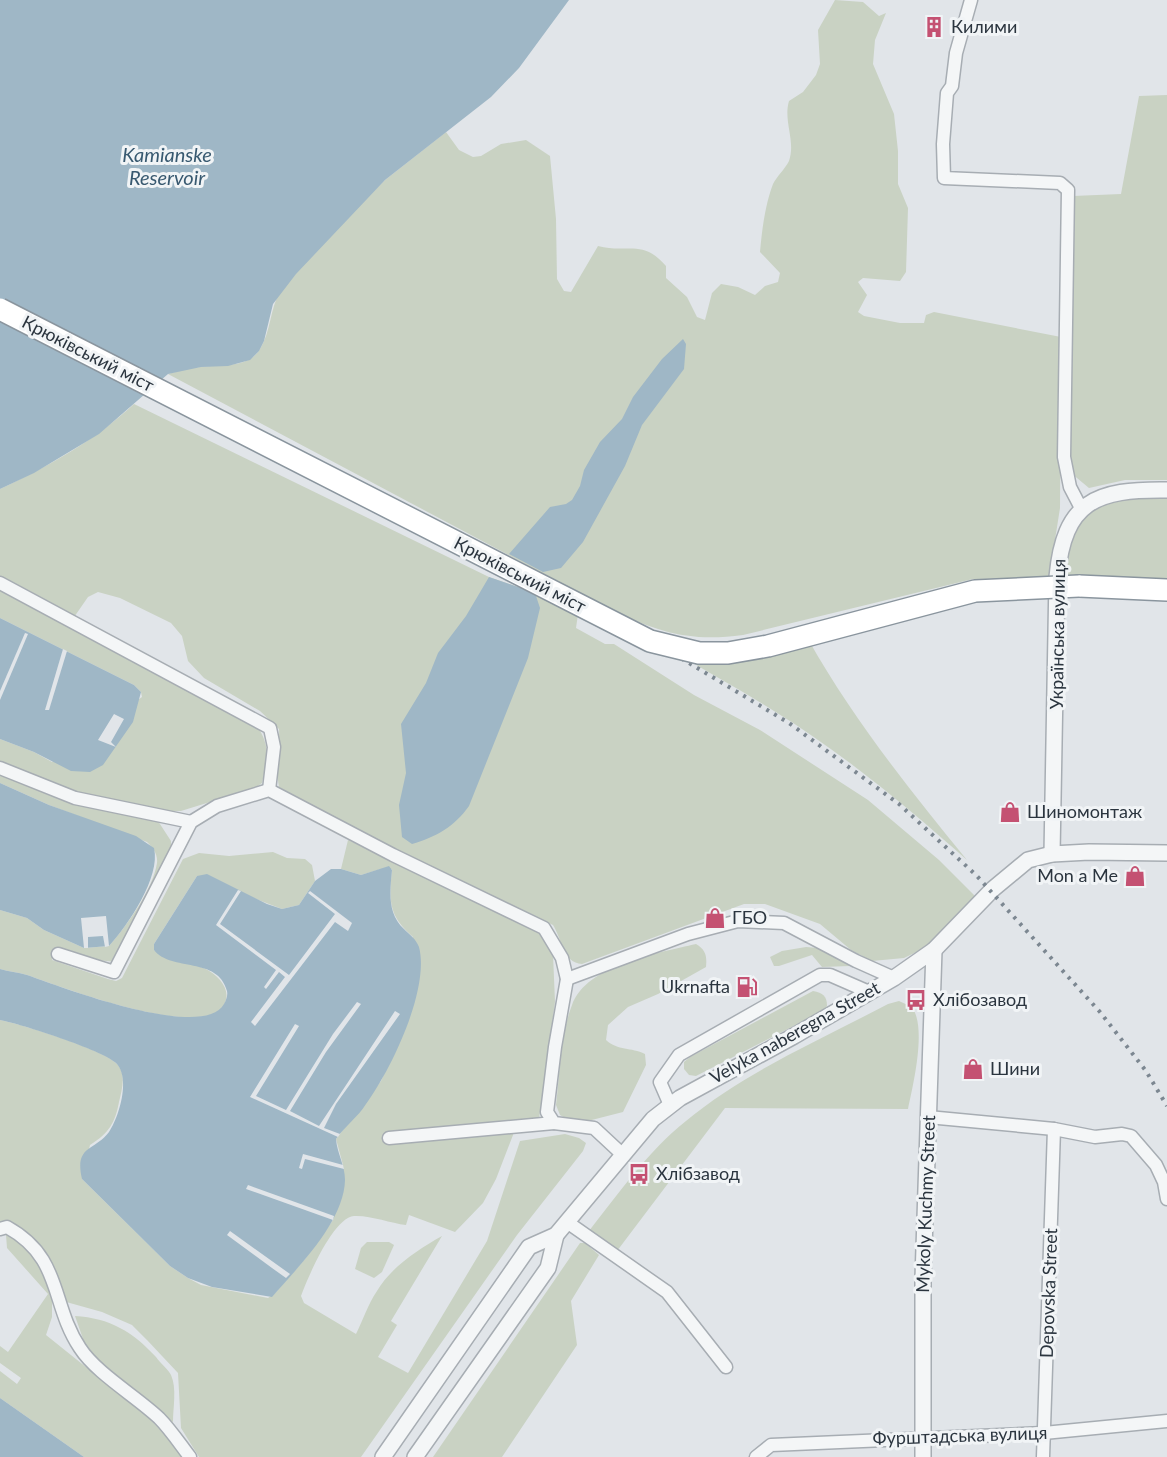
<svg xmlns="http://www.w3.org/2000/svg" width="1167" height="1457" viewBox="0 0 1167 1457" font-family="Lato,sans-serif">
<rect width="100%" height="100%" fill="#e1e5e9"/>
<g fill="#c9d2c3">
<path d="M 835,0 L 863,2 L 879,16 L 886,13 L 875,40 L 873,64 L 894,114 L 898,151 L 898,184 L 908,208 L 906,272 L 900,281 L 863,278 L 858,282 L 867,295 L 858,312 L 864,316 L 900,323 L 924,323 L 926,315 L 934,312 L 1061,337 L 1060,508 L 1049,578 L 973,579 L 743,635 C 692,642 660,633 614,611 L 168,374 C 178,371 189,368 200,367 C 220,364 248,369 260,349 C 271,331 270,309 280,291 L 341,223 L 385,180 L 446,132 L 459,150 L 473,157 L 481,156 L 501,144 L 526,140 L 550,156 L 556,219 L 557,279 L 564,291 L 571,292 L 598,246 C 627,254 642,238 666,266 L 666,278 L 687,297 L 697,317 L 705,320 L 712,293 L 721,284 L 738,287 L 755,295 L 765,286 L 778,282 L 780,273 L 760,252 C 762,230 765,205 773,184 C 777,176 785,169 789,161 C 796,141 783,121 789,101 L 803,92 L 816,75 L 820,64 L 818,30 Z"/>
<polygon points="1167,95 1167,480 1125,480 1089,488 1071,473 1068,458 1073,196 1121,194 1139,96"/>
<path d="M 134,404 L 489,577 L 535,593 L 578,614 L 576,628 L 605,644 L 614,644 L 694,695 L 760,730 L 868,800 L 939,860 L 978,899 L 935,943 L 904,958 L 872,961 L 851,950 L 820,924 L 765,904 L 744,904 L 582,964 C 563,963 562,939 553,925 L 387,847 L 279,787 C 275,767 280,749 279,729 L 260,711 L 204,678 L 188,661 L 182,636 L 171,623 L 120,598 L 98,592 L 88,597 L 70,623 L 259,729 C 271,749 267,761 262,783 L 255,788 L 181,811 L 165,811 L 158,821 L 171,841 L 171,848 L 116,962 L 87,959 L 56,948 L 52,960 L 108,979 L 116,981 L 122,978 L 183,859 L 199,853 L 229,856 L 273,852 L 287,858 L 305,859 L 312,865 L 315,881 L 299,905 L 282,909 L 197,876 L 154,944 L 154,950 C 175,967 203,959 220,980 C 226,988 229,995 224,1005 C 203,1042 59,986 27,975 C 18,972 9,972 0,969 L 0,910 L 27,918 L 44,930 L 84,948 L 109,946 C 126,927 153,889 157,863 C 158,854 153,848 147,842 L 49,805 L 0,783 L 0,739 L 34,752 L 52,762 L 142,697 L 141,692 L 134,685 L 0,618 L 0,489 C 49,466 94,441 134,404 Z"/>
<path d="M 1167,497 L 1167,582 L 1066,579 C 1067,505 1103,499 1167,497 Z"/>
<path d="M 808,639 C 853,719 909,789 967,860 C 906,806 844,754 774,711 C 744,692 713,675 683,657 Z"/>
<path d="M 348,840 L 540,931 L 553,954 L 555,1002 L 539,1119 L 518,1122 L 496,1179 L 483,1203 L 455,1232 L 409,1215 L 406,1225 C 390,1223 370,1215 354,1216 C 333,1218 308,1277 301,1296 L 304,1303 L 356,1334 C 363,1320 368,1304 377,1291 C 391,1267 419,1249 442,1236 L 391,1321 L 397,1325 L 378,1357 L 408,1373 L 487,1241 L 520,1141 L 565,1134 L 579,1138 L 586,1143 L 583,1151 L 517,1235 L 361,1457 L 199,1457 L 181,1428 L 178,1373 L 147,1340 L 132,1325 L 102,1312 L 52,1298 L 52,1317 L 46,1335 L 147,1416 L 186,1457 L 84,1457 L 0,1398 L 0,1371 L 17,1384 L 21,1378 L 0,1363 L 0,1346 L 8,1352 L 48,1294 L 7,1248 L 6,1235 L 0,1222 L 0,1020 C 21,1024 102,1049 116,1063 C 127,1073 122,1089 119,1102 C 115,1123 109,1133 90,1145 L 82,1179 L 170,1266 L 188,1278 L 201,1285 L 268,1298 L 275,1293 L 305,1259 L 333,1220 L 343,1165 L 336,1139 L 381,1081 L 402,1034 L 413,937 C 388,915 389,901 392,869 L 381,869 L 361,875 L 341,869 Z"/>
<path d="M 696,944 C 706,950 707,956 706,967 L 658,994 L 628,1007 L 608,1025 L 606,1040 C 618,1051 631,1047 645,1054 L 646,1065 L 623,1112 L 576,1124 L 560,1115 L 556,1105 C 560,1073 560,1036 572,1005 C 587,964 659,953 696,944 Z"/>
<polygon points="806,947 819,948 850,966 822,967 812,955 779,966 774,966 770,957 782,951"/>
<path d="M 813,991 C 823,993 827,996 827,1006 L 823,1011 L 696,1076 L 689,1075 L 684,1069 L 684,1062 L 690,1057 Z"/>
<path d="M 899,1001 L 912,1007 C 927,1028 913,1085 908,1109 L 725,1108 L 617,1251 L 589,1231 C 619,1193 648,1151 686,1121 C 745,1072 820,1040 888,1004 Z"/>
<polygon points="367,1242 389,1242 394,1245 382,1272 374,1278 355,1269 361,1248"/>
<polygon points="580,1243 585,1243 599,1255 571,1301 577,1345 502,1457 433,1457"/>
<path d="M 75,1316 C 110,1318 133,1332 156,1357 C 160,1363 168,1369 171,1375 C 177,1388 173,1408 173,1422 L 163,1417 L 88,1353 Z"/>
</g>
<g fill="#9fb7c6">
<polygon points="0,0 569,0 519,68 491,97 385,180 296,274 273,304 264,341 259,351 250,360 228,366 201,367 168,374 99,434 34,473 0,489"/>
<polygon points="683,339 686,344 684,369 642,425 625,466 583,542 561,568 543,572 509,554 550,507 566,504 572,500 580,486 584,470 600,442 622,419 633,397 662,359"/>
<path d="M 489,577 L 535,593 L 540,608 L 528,658 L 469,806 C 454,827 436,837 412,844 L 402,837 L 399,805 L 406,773 L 401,724 L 426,683 L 438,653 L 466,616 Z"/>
<polygon points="0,618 134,685 141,692 133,722 103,765 90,772 71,771 34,752 0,739"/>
<path d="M 0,783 L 49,805 L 136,836 L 154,848 C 161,877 128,925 109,946 L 84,948 L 44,930 L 27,918 L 0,910 Z"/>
<path d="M 389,866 L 392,870 C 390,892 387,913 404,929 C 410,935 416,939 419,947 C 430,989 391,1070 366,1104 C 358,1117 345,1126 336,1139 C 337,1153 345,1165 345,1180 C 344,1222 298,1267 272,1297 L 212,1287 L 188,1278 L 170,1266 L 82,1179 C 74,1145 95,1151 109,1132 C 119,1117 131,1078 116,1063 C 102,1050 21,1024 0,1020 L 0,969 C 9,972 18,972 27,975 C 59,986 203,1042 224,1004 C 226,1000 228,996 227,991 C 218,956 171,972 154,950 L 154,944 L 197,876 L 207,874 L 267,904 L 282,909 L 299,905 L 315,881 L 331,869 L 341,869 L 361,875 Z"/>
<polygon points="0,1398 84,1457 0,1457"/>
</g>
<g fill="#e1e5e9">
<polygon points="25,633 28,634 0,700 0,691"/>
<polygon points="63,649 67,651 49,710 45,710"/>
<polygon points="114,714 124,719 111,742 116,747 98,740"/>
<polygon points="238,890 241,891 220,924 289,975 335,914 308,893 310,891 352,923 348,931 335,922 255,1026 251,1022 285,977 279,972 266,989 264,987 276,970 216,925"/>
<polygon points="106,916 109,946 105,947 103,936 88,937 88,948 84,948 81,918"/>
<polygon points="357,1002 361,1004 326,1052 290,1111 319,1126 395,1011 400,1014 336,1104 324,1128 340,1134 338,1137 250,1097 295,1024 299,1026 256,1096 286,1110 333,1034"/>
<polygon points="303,1154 343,1165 344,1169 305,1159 302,1169 299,1168"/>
<polygon points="248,1185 334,1216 333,1220 246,1189"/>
<polygon points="230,1231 290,1274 286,1278 272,1268 227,1235"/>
</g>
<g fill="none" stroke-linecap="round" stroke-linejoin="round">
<defs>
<g id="minor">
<polyline points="971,0 956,53 952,86 947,93 943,144 944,178 1060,183 1068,190 1064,457 1070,487 1082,510"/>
<polyline points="0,583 270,728 274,747 269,790"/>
<polyline points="0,768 75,798 191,822"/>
<polyline points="58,954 114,972 191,822 217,806 269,790 393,855 544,928 562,958 567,979 555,1047 547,1112 554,1123 594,1128 623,1155"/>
<polyline points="567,979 688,934 738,921 784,923 856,961 894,978"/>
<polyline points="670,1105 660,1082 679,1055 820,975 830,975 869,992"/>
<polyline points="928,1117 1054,1129 1095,1137 1122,1134 1131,1136 1156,1165 1164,1182 1167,1199"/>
<polyline points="389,1138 554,1123"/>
<polyline points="567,1222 667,1292 726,1367"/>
<path d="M 0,1229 L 7,1227 C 63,1258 50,1303 80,1348 C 96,1373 137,1397 159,1418 C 170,1429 180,1444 190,1457"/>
<polyline points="756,1457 771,1445 1044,1433 1167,1421"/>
<polyline points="1043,1457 1054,1129"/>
</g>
<g id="tertiary">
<path d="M 1052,854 L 1057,577 C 1064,501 1096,489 1167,490"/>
<polyline points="383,1457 529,1247 556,1235 653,1119 680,1098 794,1036 894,978 934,950 993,889 1028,860 1052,854 1089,852 1167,853"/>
<polyline points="415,1457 548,1268 556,1235"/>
<polyline points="923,1457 923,1278 934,950"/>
</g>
<polyline id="trunk" points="1079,586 1167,590"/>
</defs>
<use href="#minor" stroke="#a7adb3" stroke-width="15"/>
<use href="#tertiary" stroke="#a7adb3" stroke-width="18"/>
<use href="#trunk" stroke="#8a959e" stroke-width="24"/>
<use href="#minor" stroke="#f4f6f7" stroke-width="12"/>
<use href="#tertiary" stroke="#f4f6f7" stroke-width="15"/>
<use href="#trunk" stroke="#fff" stroke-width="21"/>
<polyline stroke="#7c8791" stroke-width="4" stroke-dasharray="3 6" stroke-linecap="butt" points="0,311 674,654 789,723 899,804 976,875 1100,1012 1146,1071 1167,1106"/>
<defs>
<polyline id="trunk-bridge" points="0,309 650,641 699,653 728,653 768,646 975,591 1079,586"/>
</defs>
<use href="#trunk-bridge" stroke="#8a959e" stroke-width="24" stroke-linecap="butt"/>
<use href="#trunk-bridge" stroke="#fff" stroke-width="21"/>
</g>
<defs>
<symbol id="building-bare" viewBox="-9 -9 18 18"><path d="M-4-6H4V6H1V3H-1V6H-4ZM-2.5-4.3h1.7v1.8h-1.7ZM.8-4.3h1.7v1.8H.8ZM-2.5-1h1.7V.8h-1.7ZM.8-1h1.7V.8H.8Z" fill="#c45172" stroke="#f1f4f6" stroke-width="2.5" paint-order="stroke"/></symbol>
<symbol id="shop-bare" viewBox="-9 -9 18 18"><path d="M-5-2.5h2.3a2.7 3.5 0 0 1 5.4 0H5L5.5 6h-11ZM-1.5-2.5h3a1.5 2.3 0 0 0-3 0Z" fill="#c45172" stroke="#f1f4f6" stroke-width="2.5" paint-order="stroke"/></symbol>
<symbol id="fuel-bare" viewBox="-9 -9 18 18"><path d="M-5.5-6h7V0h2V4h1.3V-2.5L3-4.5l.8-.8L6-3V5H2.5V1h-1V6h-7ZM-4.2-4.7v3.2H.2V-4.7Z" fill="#c45172" stroke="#f1f4f6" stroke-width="2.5" paint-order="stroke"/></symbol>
<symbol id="bus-bare" viewBox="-9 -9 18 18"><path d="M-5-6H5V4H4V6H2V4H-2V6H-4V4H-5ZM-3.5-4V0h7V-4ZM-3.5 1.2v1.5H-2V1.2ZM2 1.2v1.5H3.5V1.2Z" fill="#c45172" stroke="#f1f4f6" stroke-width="2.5" paint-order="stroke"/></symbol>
</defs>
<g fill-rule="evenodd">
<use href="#building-bare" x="919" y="12" width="30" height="30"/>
<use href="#shop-bare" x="995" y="797" width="30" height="30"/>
<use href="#shop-bare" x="1120" y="861" width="30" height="30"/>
<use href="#shop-bare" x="700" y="903" width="30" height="30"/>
<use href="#fuel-bare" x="732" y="972" width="30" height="30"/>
<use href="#bus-bare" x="901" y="985" width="30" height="30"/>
<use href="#shop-bare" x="958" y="1054" width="30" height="30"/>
<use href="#bus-bare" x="624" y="1159" width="30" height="30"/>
</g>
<g text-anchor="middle" stroke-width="6" stroke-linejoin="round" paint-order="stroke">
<g font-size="18" fill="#2b353f" stroke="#f1f4f6" text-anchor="start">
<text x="951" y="33">Килими</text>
<text x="1027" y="818">Шиномонтаж</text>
<text x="1118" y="882" text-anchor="end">Mon a Me</text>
<text x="732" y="924">ГБО</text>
<text x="730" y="993" text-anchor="end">Ukrnafta</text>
<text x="933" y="1006">Хлібозавод</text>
<text x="990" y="1075">Шини</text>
<text x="656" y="1180">Хлібзавод</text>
</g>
<g font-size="18" fill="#2b353f" stroke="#f1f4f6">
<text transform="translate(88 354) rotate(27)" y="6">Крюківський міст</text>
<text transform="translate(520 575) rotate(27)" y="6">Крюківський міст</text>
<text transform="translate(1058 634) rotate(-89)" y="6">Українська вулиця</text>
<text transform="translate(795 1033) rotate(-29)" y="6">Velyka naberegna Street</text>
<text transform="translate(926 1204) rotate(-88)" y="6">Mykoly Kuchmy Street</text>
<text transform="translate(1049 1293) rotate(-88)" y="6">Depovska Street</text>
<text transform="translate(960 1436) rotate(-2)" y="6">Фурштадська вулиця</text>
</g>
<g font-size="20" font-style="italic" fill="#385970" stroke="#f1f4f6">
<text x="167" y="162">Kamianske<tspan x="167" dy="23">Reservoir</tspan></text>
</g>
</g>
</svg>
